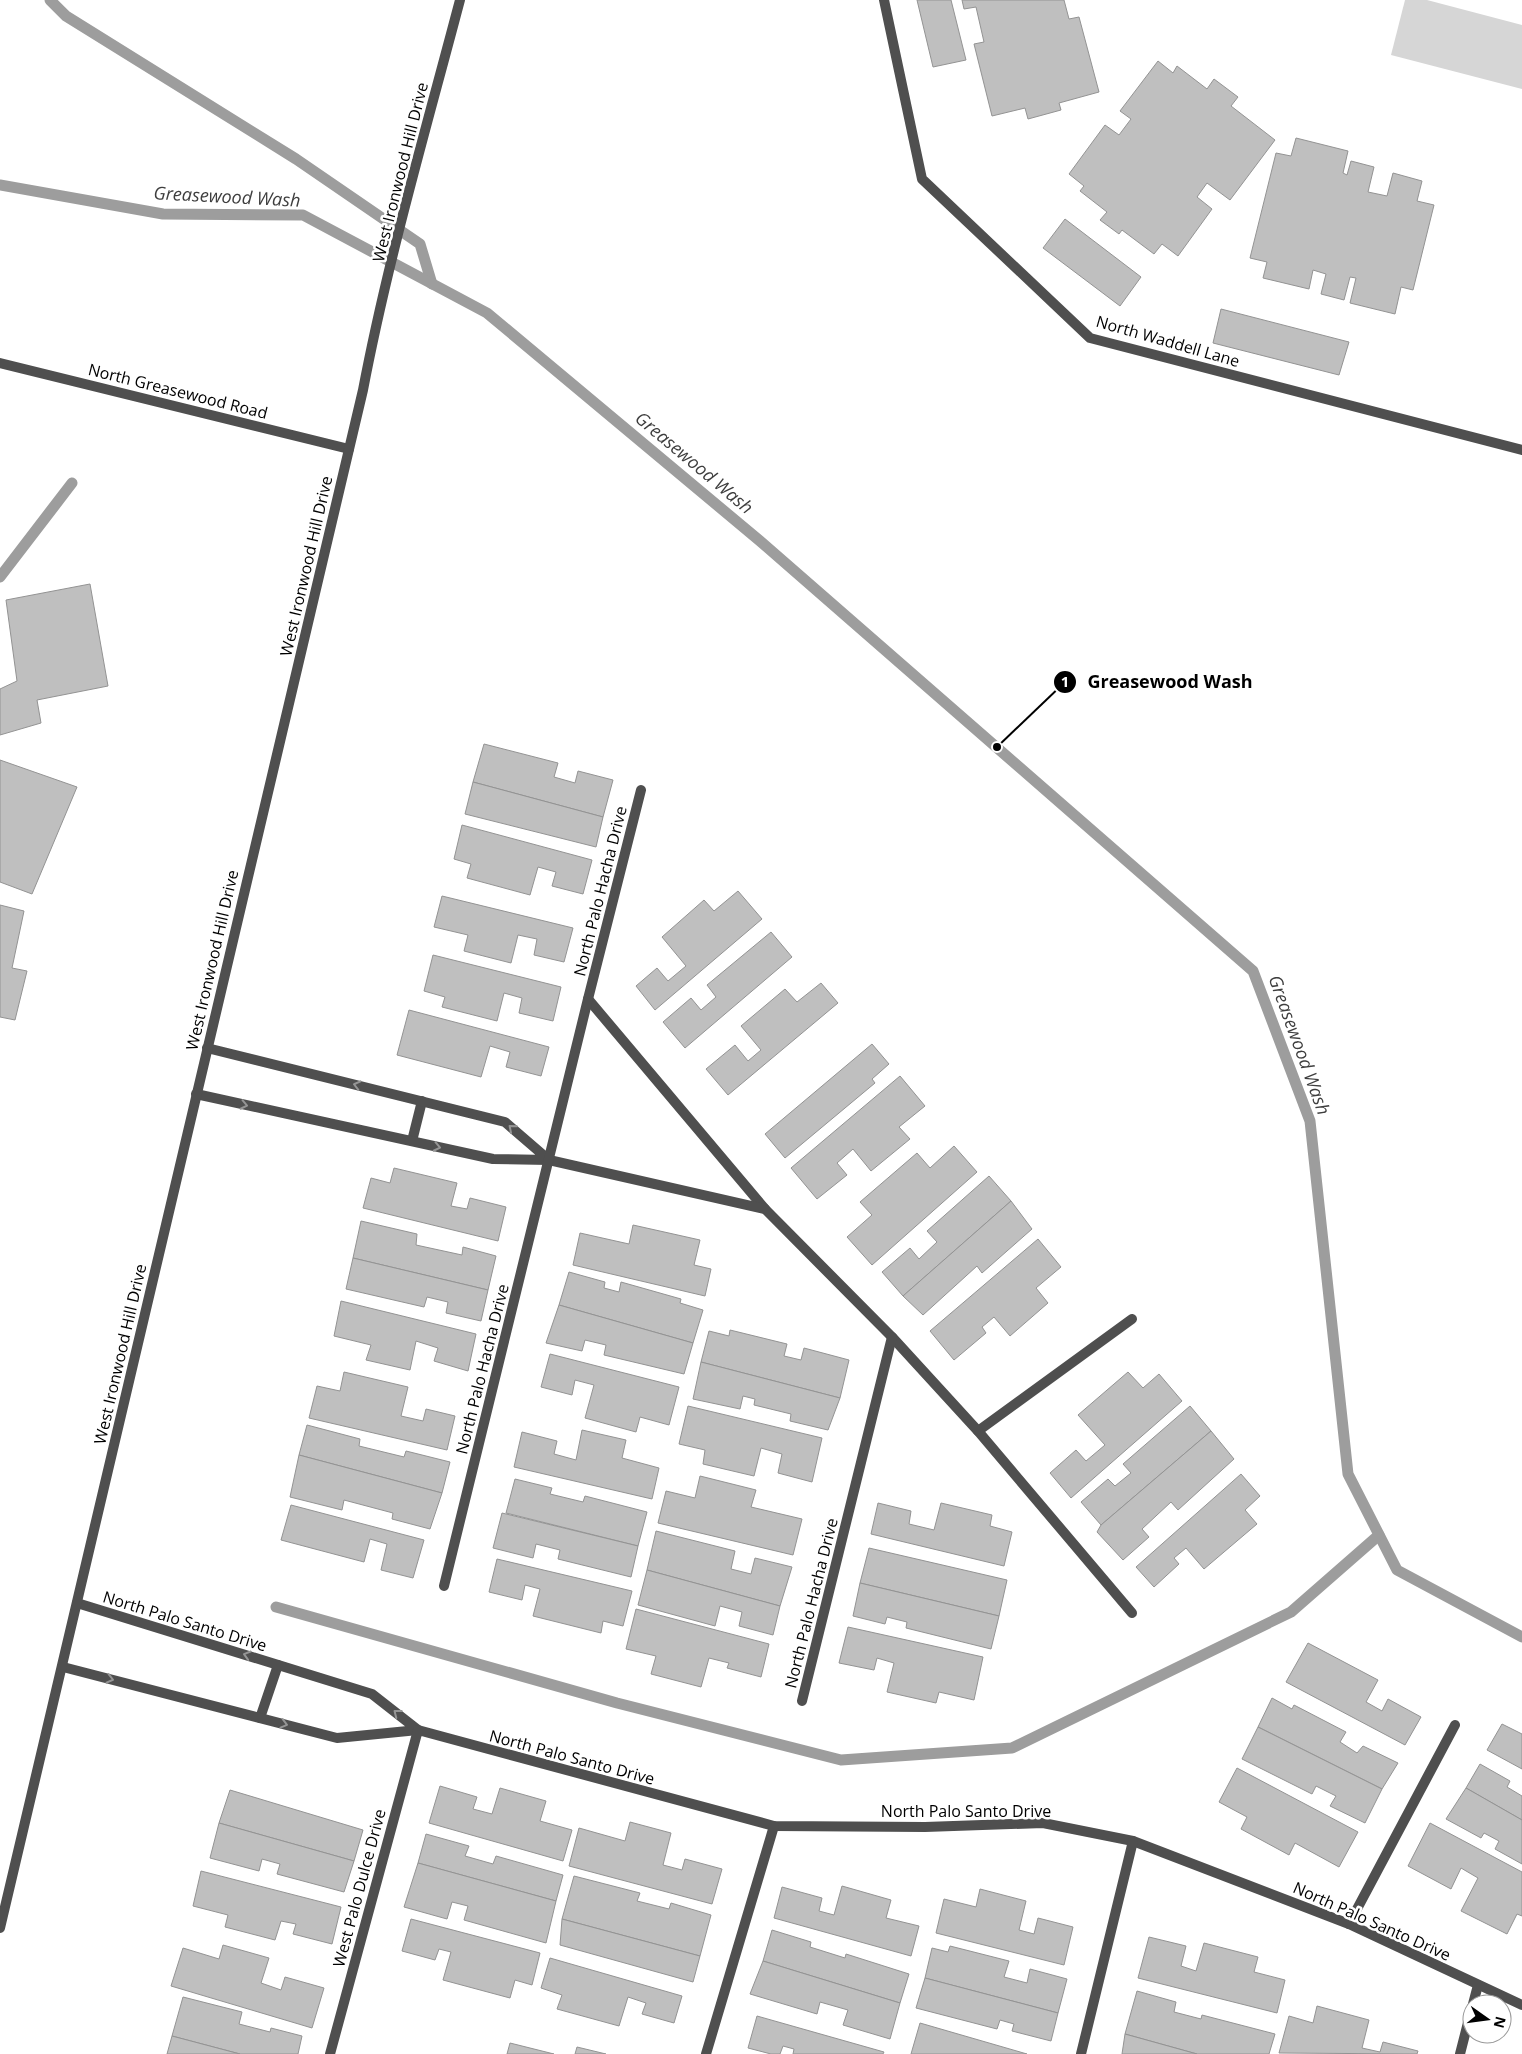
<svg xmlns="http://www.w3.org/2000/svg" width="1522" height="2054" viewBox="0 0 1522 2054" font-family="'Open Sans',sans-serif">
<rect width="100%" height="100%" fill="#fff"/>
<polygon fill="#d6d6d6" points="1405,0 1427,0 1522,25 1522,89 1391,55"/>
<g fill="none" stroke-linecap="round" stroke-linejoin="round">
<g stroke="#9d9d9d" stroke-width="11">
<polyline points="50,0 66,16 296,159 420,244 432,284"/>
<polyline points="0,185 163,214 303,215 487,313 760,541 1253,971 1310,1121 1348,1474 1397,1570 1522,1637"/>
<polyline points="0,577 72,483"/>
<polyline points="276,1607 617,1703 841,1760 1012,1748 1291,1612 1379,1535"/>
</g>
</g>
<g fill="#bfbfbf" stroke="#939393">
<polygon points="917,0 951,0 966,60 933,67"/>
<polygon points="962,0 1064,0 1069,19 1079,17 1099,92 1059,103 1061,110 1028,119 1025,108 992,116 974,44 984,42 976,7 964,9"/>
<polygon points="1158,61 1173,73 1177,66 1207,89 1214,79 1238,97 1231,106 1275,140 1230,200 1207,183 1197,197 1212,209 1178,256 1162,244 1154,254 1122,230 1119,234 1100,220 1107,212 1080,191 1084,186 1069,174 1105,125 1119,135 1131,119 1120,111"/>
<polygon points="1296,138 1348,151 1343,173 1347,175 1351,161 1374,167 1368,192 1387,196 1393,173 1422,181 1417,201 1434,205 1413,290 1401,287 1395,314 1350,303 1356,278 1350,277 1344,300 1321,294 1326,274 1313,270 1309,289 1263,278 1267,262 1250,258 1276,153 1291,156"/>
<polygon points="1065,219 1141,277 1120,306 1043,248"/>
<polygon points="1221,309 1349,342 1339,375 1213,343"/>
<polygon points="90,584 108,686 37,700 41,723 0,735 0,689 17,681 6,600"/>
<polygon points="484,744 558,763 554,777 575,783 578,771 613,780 603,817 473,782"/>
<polygon points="0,760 77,787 32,894 0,882"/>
<polygon points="473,782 603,817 596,847 465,814"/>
<polygon points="462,825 592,860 583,894 552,886 556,872 538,867 530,895 467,878 471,864 454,859"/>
<polygon points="738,891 762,919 655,1010 636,986 657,968 668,981 686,966 662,937 704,900 714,911"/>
<polygon points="442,896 573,928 564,962 534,955 537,939 518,935 511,963 464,951 468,935 434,927"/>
<polygon points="0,905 24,911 12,968 27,971 15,1020 0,1017"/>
<polygon points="771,932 792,957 685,1048 663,1022 691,998 701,1010 716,997 707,985"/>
<polygon points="433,955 561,987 553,1021 519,1013 522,998 504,993 497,1021 442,1007 445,997 424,991"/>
<polygon points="821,983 838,1003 728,1095 706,1069 735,1045 748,1061 761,1050 741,1026 785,989 797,1002"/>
<polygon points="409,1010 549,1047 541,1076 506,1067 510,1052 490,1046 481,1077 397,1055"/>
<polygon points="872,1044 889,1064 872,1079 875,1083 785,1158 765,1134"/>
<polygon points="900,1076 925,1106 899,1127 910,1139 871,1171 853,1149 837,1163 847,1175 817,1199 791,1168"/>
<polygon points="954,1146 977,1172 872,1265 847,1237 872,1215 860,1202 917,1153 930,1168"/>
<polygon points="394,1168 457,1183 451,1206 467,1209 470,1198 506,1207 498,1241 363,1208 371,1178 390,1183"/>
<polygon points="989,1176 1011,1201 903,1296 882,1272 910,1248 919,1259 937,1242 927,1231"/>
<polygon points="1011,1201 1032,1229 982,1273 977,1266 923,1315 903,1296"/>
<polygon points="361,1221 417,1234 416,1245 462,1255 463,1247 496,1256 488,1290 353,1258"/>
<polygon points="633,1225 700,1240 694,1265 711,1269 705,1296 573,1265 580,1233 629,1244"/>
<polygon points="1038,1239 1061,1267 1036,1288 1048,1303 1010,1336 994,1317 982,1327 986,1333 954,1360 930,1331"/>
<polygon points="353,1258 488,1290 481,1321 446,1313 448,1302 427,1297 424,1307 346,1289"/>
<polygon points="569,1272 605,1282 604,1288 619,1292 621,1282 681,1299 680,1303 703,1310 693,1343 559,1305"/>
<polygon points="341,1301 476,1334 468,1371 434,1361 438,1348 416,1341 410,1370 366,1360 371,1345 334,1336"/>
<polygon points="559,1305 693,1343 684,1374 604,1355 606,1345 585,1340 582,1351 546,1343"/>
<polygon points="730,1330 787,1344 784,1356 801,1360 804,1348 849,1360 840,1398 701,1362 709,1331 729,1336"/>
<polygon points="550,1354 679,1387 669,1425 640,1417 636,1432 585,1418 594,1385 575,1380 572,1395 541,1387"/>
<polygon points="701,1362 840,1398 828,1430 790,1421 791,1414 754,1405 755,1399 743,1396 740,1409 693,1399"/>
<polygon points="344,1372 408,1387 401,1416 423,1421 426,1409 455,1416 447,1450 309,1418 317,1386 340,1391"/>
<polygon points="1128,1372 1143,1388 1159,1374 1182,1401 1071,1498 1050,1473 1076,1450 1086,1461 1105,1445 1078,1415"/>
<polygon points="688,1406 822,1438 812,1482 778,1473 782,1454 761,1448 754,1476 703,1464 705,1450 679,1444"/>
<polygon points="1190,1406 1211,1431 1101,1525 1081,1502 1108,1479 1115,1486 1131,1473 1123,1464"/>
<polygon points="307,1425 360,1439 359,1446 404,1457 406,1451 450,1462 442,1493 299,1455"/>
<polygon points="582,1430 626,1440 622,1458 659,1468 652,1499 514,1467 522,1432 557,1441 554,1454 576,1460"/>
<polygon points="1211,1431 1234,1459 1178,1510 1171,1502 1142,1529 1149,1537 1123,1560 1097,1532 1101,1525"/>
<polygon points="299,1455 442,1493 430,1529 392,1519 393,1513 344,1500 342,1510 290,1497"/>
<polygon points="1241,1474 1260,1496 1245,1510 1257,1524 1204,1569 1186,1548 1174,1558 1179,1564 1154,1587 1136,1567"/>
<polygon points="700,1476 756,1490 751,1507 802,1519 793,1555 658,1523 666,1491 695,1498"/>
<polygon points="515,1479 552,1488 550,1494 583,1502 585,1496 647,1512 638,1546 506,1513"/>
<polygon points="878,1503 911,1511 909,1524 934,1530 941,1503 992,1515 990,1526 1012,1532 1004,1566 871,1534"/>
<polygon points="291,1505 424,1540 413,1578 381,1570 387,1544 370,1539 364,1562 281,1540"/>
<polygon points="502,1513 638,1546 631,1577 558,1559 560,1550 536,1544 533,1558 493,1548"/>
<polygon points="656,1531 735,1551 731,1569 751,1574 755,1558 792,1567 780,1606 647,1570"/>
<polygon points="869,1548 1007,1580 999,1616 860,1583"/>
<polygon points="497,1559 632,1591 623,1626 603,1621 601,1633 533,1616 540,1589 525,1585 522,1600 489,1592"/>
<polygon points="647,1570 780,1606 773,1635 739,1626 742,1612 720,1606 715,1626 638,1605"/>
<polygon points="860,1583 999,1616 991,1649 906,1628 907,1622 887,1617 885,1624 853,1616"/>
<polygon points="636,1609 769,1644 761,1677 727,1668 729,1663 709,1658 701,1687 651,1674 656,1656 626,1649"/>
<polygon points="848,1627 983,1657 974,1700 939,1692 936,1703 887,1692 894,1663 877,1658 874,1670 839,1663"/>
<polygon points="1308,1643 1378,1680 1366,1702 1382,1711 1388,1699 1421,1717 1405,1745 1286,1682"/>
<polygon points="1272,1698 1292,1709 1294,1705 1346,1732 1340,1742 1357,1753 1363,1746 1398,1763 1382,1789 1258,1727"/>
<polygon points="1502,1724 1522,1734 1522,1769 1487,1750"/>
<polygon points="1258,1727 1382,1789 1365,1823 1330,1806 1336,1796 1316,1786 1312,1794 1242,1759"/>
<polygon points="1480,1764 1510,1781 1507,1787 1522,1796 1522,1820 1466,1788"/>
<polygon points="1237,1768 1358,1832 1339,1867 1295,1843 1289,1855 1241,1829 1247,1817 1219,1802"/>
<polygon points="440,1786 477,1797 473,1809 492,1814 500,1788 546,1801 540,1821 572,1830 563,1861 429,1823"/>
<polygon points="1466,1788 1522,1820 1522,1864 1495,1849 1499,1841 1484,1833 1481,1838 1446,1819"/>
<polygon points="230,1790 363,1830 354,1861 219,1823"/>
<polygon points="630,1822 671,1833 663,1865 682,1870 685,1859 722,1869 712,1904 569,1866 579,1828 625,1841"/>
<polygon points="219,1823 354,1861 344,1892 277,1874 280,1864 262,1859 259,1871 210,1858"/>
<polygon points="1430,1823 1522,1872 1522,1916 1517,1914 1507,1934 1461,1911 1478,1878 1461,1868 1451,1889 1408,1866"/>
<polygon points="426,1834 469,1846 465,1856 493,1864 496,1856 563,1875 556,1901 418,1863"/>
<polygon points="418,1863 556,1901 546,1943 464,1920 468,1906 452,1902 447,1919 404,1907"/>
<polygon points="201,1871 341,1907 332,1944 293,1934 296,1924 281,1921 275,1940 225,1927 228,1915 193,1906"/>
<polygon points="574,1876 640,1893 637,1901 669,1909 671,1903 711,1915 700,1956 562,1919"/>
<polygon points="842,1886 891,1900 886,1918 919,1926 911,1956 774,1918 782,1887 822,1898 819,1911 834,1915"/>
<polygon points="980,1889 1026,1901 1019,1930 1034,1934 1038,1918 1073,1927 1064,1965 936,1933 944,1899 976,1907"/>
<polygon points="411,1919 540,1953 532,1985 515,1980 510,1998 443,1980 451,1952 439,1949 435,1960 402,1951"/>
<polygon points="562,1919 700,1956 693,1982 560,1945"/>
<polygon points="772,1930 811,1942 810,1947 845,1958 846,1954 909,1974 900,2003 763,1961"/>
<polygon points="1149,1937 1186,1946 1181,1966 1196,1971 1204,1943 1258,1957 1254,1972 1285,1980 1277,2013 1138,1978"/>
<polygon points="223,1945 269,1958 261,1983 281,1990 285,1977 324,1988 312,2028 171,1986 183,1948 219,1959"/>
<polygon points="950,1946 1009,1961 1004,1977 1027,1983 1030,1969 1067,1979 1058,2013 925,1978 932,1948 948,1952"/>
<polygon points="550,1958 682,1996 674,2023 642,2014 646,2003 628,1997 619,2026 557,2009 562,1995 541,1988"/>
<polygon points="763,1961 900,2003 890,2039 843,2025 848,2010 820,2002 817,2014 750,1994"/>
<polygon points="925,1978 1058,2013 1051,2041 1012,2031 1014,2024 1000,2020 997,2029 916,2008"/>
<polygon points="1137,1991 1176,2002 1174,2012 1201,2019 1202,2015 1275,2034 1269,2054 1197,2054 1125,2034"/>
<polygon points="183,1997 242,2012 239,2024 270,2032 271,2028 302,2036 298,2054 240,2054 172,2036"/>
<polygon points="1317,2006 1369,2020 1362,2048 1380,2052 1383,2042 1418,2051 1417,2054 1279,2053 1289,2016 1313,2023"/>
<polygon points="757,2016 884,2052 883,2054 793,2054 794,2049 783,2046 780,2054 771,2054 748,2048"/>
<polygon points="920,2023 1027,2054 911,2054"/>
<polygon points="1125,2034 1197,2054 1122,2054"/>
<polygon points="172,2036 240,2054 167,2054"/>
<polygon points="510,2043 554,2054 507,2054"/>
<polygon points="577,2047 606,2054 575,2054"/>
</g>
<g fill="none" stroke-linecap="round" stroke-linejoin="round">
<g stroke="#4f4f4f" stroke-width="10">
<polyline points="412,1141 422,1101"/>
<polyline points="978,1431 1132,1319"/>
<polyline points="260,1718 278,1665"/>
</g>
<g stroke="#4f4f4f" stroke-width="10">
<polyline points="884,0 922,179 1090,338 1522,450"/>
<polyline points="588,999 765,1209"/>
<polyline points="196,1094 493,1159 549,1160 505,1122 207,1048"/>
<polyline points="549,1160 765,1209 892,1337 978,1431 1132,1613"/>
<polyline points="444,1586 588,999 641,790"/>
<polyline points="63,1667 337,1738 418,1730 372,1694 77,1603"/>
<polyline points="802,1701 892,1337"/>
<polyline points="1349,1924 1455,1725"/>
<polyline points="1473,2004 1478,1985"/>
<polyline points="330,2054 418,1730 774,1826 925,1827 1043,1823 1133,1841 1349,1924 1522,2005"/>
<polyline points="706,2054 774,1826"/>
<polyline points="1081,2054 1133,1841"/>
<polyline points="1460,2054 1472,2007"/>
</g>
<g stroke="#4f4f4f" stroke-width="10">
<polyline points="0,363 349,449"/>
<path d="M 0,1928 L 363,390 C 388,259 426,129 460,0"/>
</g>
</g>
<defs><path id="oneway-chevron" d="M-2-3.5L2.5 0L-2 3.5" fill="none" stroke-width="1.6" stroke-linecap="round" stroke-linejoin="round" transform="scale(1.25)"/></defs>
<g stroke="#959595">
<use href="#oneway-chevron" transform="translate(357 1085) rotate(-166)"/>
<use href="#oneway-chevron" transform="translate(244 1105) rotate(12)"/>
<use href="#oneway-chevron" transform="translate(512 1128) rotate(-139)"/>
<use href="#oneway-chevron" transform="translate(437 1147) rotate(12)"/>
<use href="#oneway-chevron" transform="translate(247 1655) rotate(-163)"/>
<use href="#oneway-chevron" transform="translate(110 1679) rotate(14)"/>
<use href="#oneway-chevron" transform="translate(397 1713) rotate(-142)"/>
<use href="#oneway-chevron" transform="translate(284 1724) rotate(15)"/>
</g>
<g text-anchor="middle" stroke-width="5" stroke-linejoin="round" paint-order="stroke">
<g font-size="16" fill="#000" stroke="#fff">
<text transform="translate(400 172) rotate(-76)" y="6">West Ironwood Hill Drive</text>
<text transform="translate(1168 341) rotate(16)" y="6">North Waddell Lane</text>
<text transform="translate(178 391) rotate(14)" y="6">North Greasewood Road</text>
<text transform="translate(306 566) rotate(-77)" y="6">West Ironwood Hill Drive</text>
<text transform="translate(600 891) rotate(-76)" y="6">North Palo Hacha Drive</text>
<text transform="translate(212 960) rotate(-77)" y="6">West Ironwood Hill Drive</text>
<text transform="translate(120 1354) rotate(-77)" y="6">West Ironwood Hill Drive</text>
<text transform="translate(482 1369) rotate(-76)" y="6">North Palo Hacha Drive</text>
<text transform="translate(811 1603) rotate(-76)" y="6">North Palo Hacha Drive</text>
<text transform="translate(185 1621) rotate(17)" y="6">North Palo Santo Drive</text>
<text transform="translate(572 1757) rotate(15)" y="6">North Palo Santo Drive</text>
<text x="966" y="1817">North Palo Santo Drive</text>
<text transform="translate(359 1888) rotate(-75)" y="6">West Palo Dulce Drive</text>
<text transform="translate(1372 1921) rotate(24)" y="6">North Palo Santo Drive</text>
</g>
<g font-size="18" font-style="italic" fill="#3e3e3e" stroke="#fff">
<text transform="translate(227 197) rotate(3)" y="6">Greasewood Wash</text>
<text transform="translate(694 463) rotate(40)" y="6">Greasewood Wash</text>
<text transform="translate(1299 1045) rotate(70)" y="6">Greasewood Wash</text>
</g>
</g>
<path fill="none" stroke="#000" stroke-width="2" d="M997 747L1065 682"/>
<g fill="#000" stroke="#fff" stroke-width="2">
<circle cx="997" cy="747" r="5"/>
<circle cx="1065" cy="682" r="12"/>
</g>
<g font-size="15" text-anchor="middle" font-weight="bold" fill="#fff">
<text x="1065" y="687">1</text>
</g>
<g font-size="18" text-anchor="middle" font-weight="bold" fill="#000" stroke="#fff" stroke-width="5" stroke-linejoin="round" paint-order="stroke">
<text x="1170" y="688">Greasewood Wash</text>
</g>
<g transform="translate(1487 2019) rotate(104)"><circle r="24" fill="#ffffff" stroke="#999999"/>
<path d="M0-4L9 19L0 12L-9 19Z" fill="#000000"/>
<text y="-8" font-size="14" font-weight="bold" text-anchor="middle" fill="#000000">N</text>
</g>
</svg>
